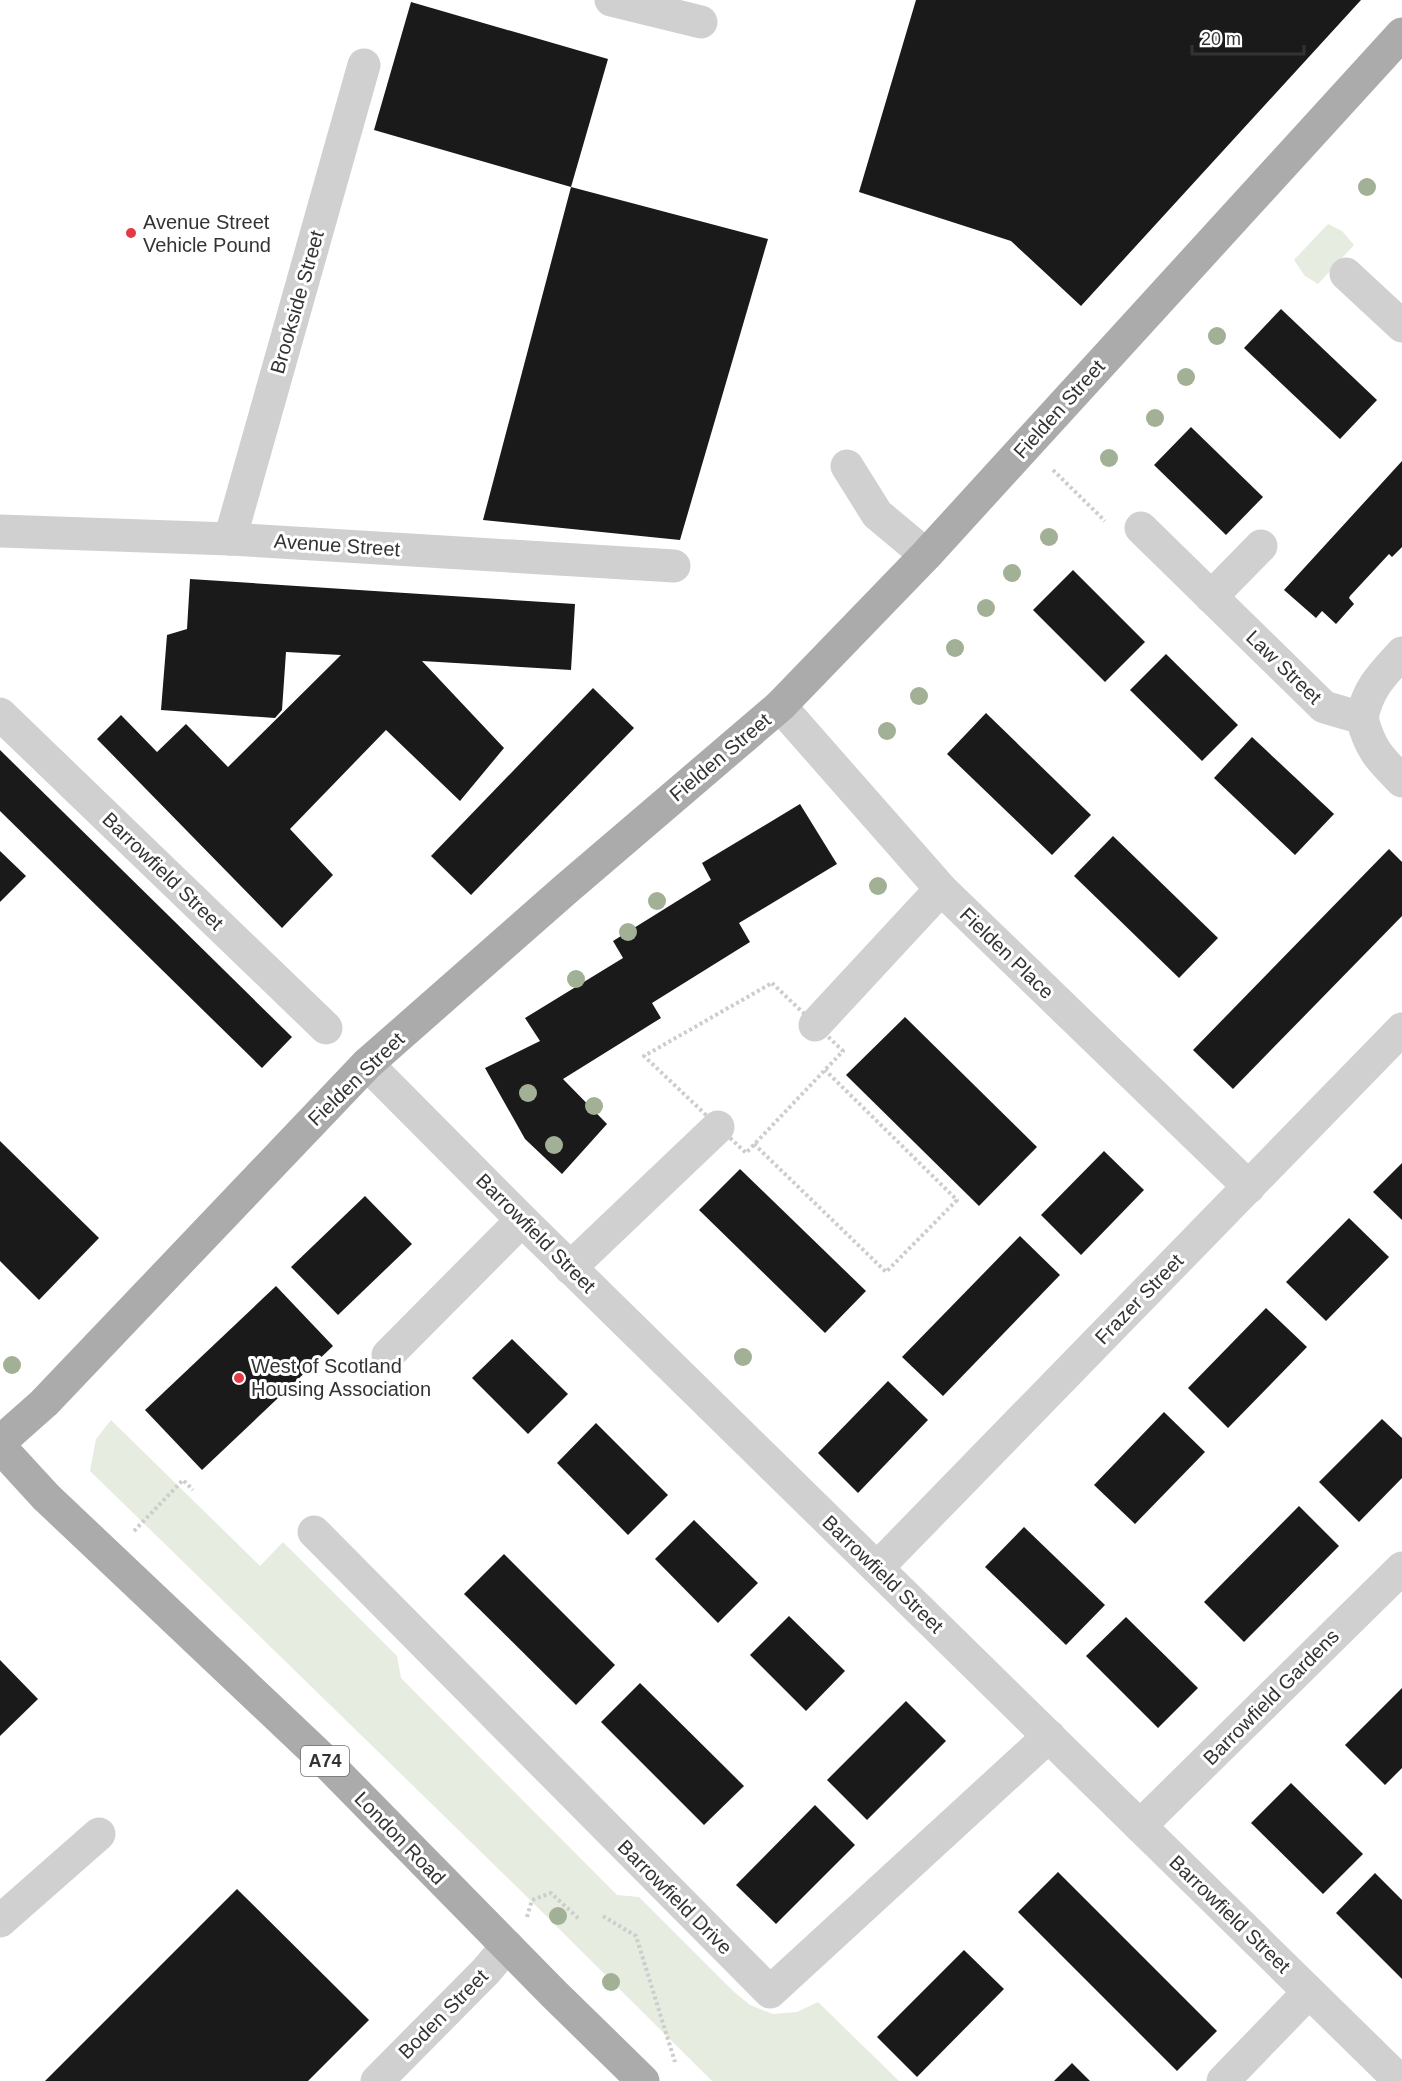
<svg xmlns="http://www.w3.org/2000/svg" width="1402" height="2081" viewBox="0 0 1402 2081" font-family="Arial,sans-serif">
<rect width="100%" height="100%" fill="#fff"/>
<g fill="#e6ecdf">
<polygon points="1328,224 1342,231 1354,245 1318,284 1305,276 1294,260"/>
<polygon points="111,1420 260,1566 283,1542 397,1656 401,1678 617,1895 639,1897 732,1990 750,2005 773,2014 797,2012 818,2002 899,2081 712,2081 516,1886 90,1471 96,1439"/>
</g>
<g fill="#1a1a1a">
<polygon points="916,0 1361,0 1081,306 1011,241 859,192"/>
<polygon points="411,2 608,59 571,187 374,130"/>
<polygon points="571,187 768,239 680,540 483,520"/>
<polygon points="1281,309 1377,400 1340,439 1244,348"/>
<polygon points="1191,427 1263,497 1226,535 1154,465"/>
<polygon points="1402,461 1402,547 1392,557 1389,554 1350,596 1349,598 1354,604 1336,624 1322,611 1316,618 1284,590"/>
<polygon points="1073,570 1145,642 1105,682 1033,610"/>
<polygon points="190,579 575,604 571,670 422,661 504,748 460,801 386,730 290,829 333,875 282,928 97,739 121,715 157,752 186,724 228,767 341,655 286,652 282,710 275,718 161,710 167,635 187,629"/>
<polygon points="1166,654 1238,725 1202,761 1130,690"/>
<polygon points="593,688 634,728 471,895 431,856"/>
<polygon points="986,713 1091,815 1052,855 947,754"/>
<polygon points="1252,737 1334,814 1295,855 1214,778"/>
<polygon points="0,750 292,1037 262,1068 0,811"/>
<polygon points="800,804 837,864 739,923 750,942 652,1003 661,1018 563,1079 607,1124 562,1174 525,1139 485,1068 540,1041 525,1018 623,958 613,941 711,880 702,863"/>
<polygon points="1113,836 1218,938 1179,978 1074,876"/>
<polygon points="1389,849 1402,862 1402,916 1233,1089 1193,1050"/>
<polygon points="0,851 26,876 0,902"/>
<polygon points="905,1017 1037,1147 979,1206 846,1075"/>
<polygon points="0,1141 99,1238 39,1300 0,1261"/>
<polygon points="1104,1151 1144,1190 1081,1255 1041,1215"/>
<polygon points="1402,1163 1402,1220 1373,1192"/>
<polygon points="740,1169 866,1291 825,1333 699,1210"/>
<polygon points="365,1196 412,1244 338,1315 291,1267"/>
<polygon points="1349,1218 1389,1257 1326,1321 1286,1282"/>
<polygon points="1020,1236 1060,1275 943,1396 902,1357"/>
<polygon points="276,1286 333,1346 202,1470 145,1410"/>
<polygon points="1266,1308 1307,1347 1228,1428 1188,1388"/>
<polygon points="512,1339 568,1394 528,1434 472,1378"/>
<polygon points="888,1381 928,1420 858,1493 818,1453"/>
<polygon points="1164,1412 1205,1452 1135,1524 1094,1485"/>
<polygon points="1382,1419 1402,1438 1402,1478 1359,1522 1319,1482"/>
<polygon points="596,1423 668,1495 628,1535 557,1463"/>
<polygon points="1299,1506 1339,1546 1244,1642 1204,1602"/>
<polygon points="694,1520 758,1583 718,1623 655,1559"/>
<polygon points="1024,1527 1105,1605 1066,1645 985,1567"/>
<polygon points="504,1554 615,1665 576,1705 464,1594"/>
<polygon points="789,1616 845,1671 806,1711 750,1655"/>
<polygon points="1126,1617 1198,1688 1158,1728 1086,1656"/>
<polygon points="0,1660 38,1699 0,1736"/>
<polygon points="640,1683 744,1786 704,1825 601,1722"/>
<polygon points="1402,1688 1402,1768 1385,1785 1345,1745"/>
<polygon points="906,1701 946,1741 867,1820 827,1780"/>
<polygon points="1291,1783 1363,1854 1323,1894 1251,1823"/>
<polygon points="815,1805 855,1845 776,1924 736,1885"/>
<polygon points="1058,1872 1217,2031 1177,2071 1018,1912"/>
<polygon points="1375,1873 1402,1900 1402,1979 1336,1913"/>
<polygon points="237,1889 369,2020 308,2081 45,2081"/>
<polygon points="964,1950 1004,1989 917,2077 877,2037"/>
<polygon points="1072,2063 1090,2081 1054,2081"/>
</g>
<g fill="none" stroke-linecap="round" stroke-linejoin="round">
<g stroke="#cdcdcd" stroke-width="4" stroke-dasharray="3 3" stroke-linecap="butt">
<polyline points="1053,470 1105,521"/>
<polygon points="772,983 843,1051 746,1153 644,1056"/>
<polyline points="754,1144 886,1272 957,1200 825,1070"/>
<polyline points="134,1531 183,1480 193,1490"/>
<polyline points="603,1916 636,1936 675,2062"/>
<polyline points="527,1917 532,1900 551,1893 579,1919"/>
</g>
<g stroke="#d0d0d0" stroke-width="33">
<polyline points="611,0 701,22"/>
<polyline points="1346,274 1402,326"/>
<polyline points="847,466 877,514 926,555"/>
<path d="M 1141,528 L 1324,707 L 1362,718 C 1370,749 1379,758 1402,781"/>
<polyline points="0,531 230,539 674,566"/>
<polyline points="230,539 364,65"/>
<polyline points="1211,597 1261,546"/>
<polyline points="780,706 941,889 1249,1187"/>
<polyline points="0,714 326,1028"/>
<path d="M 1362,718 C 1368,688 1382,675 1402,653"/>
<polyline points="815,1025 941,889"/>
<polyline points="367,1064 522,1220 1400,2081"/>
<polyline points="570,1268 718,1127"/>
<polyline points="388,1355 522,1220"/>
<polyline points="314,1532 770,1992 1049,1736"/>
<polyline points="877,1568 1402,1029"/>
<polyline points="1140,1826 1402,1568"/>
<polyline points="0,1921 99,1834"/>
<polyline points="377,2081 486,1971 507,1946"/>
<polyline points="1223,2081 1309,1992"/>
</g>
<g stroke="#ababab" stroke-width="33">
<polyline points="0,1442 44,1403 367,1064 566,889 780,706 926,555 1402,34"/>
<polyline points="0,1447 46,1497 326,1762 554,1994 643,2081"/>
</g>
</g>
<g fill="#a2b095">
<circle cx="1367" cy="187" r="9"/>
<circle cx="1217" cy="336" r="9"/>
<circle cx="1186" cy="377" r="9"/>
<circle cx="1155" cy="418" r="9"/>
<circle cx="1109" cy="458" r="9"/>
<circle cx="1049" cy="537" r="9"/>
<circle cx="1012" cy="573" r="9"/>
<circle cx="986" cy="608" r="9"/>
<circle cx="955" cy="648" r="9"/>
<circle cx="919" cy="696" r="9"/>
<circle cx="887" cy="731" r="9"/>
<circle cx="878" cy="886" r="9"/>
<circle cx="657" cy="901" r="9"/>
<circle cx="628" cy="932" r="9"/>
<circle cx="576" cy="979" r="9"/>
<circle cx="528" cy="1093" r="9"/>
<circle cx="594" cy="1106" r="9"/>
<circle cx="554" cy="1145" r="9"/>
<circle cx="743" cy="1357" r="9"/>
<circle cx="12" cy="1365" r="9"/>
<circle cx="558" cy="1916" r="9"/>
<circle cx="611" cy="1982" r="9"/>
</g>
<g fill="#e63946" stroke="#fff" stroke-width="2">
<circle cx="131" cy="233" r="6"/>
<circle cx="239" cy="1378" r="6"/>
</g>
<g text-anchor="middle" stroke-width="6" stroke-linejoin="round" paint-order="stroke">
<rect fill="#fff" stroke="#707070" stroke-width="1.5" x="301" y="1746" width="48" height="30" rx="4.5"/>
<g font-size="18" font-weight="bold" fill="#333">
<text x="325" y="1767">A74</text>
</g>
<g font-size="20" fill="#333" stroke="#fff" text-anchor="start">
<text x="143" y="229">Avenue Street<tspan x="143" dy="23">Vehicle Pound</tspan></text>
<text x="251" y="1373">West of Scotland<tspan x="251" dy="23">Housing Association</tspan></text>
</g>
<g font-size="20" fill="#333" stroke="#fff">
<text transform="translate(297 302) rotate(-74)" y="7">Brookside Street</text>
<text transform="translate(1059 409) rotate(-48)" y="7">Fielden Street</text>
<text transform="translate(337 545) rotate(4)" y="7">Avenue Street</text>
<text transform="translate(1284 667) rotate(44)" y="7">Law Street</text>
<text transform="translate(720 757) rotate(-40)" y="7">Fielden Street</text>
<text transform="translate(163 871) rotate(44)" y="7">Barrowfield Street</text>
<text transform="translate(1007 953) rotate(44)" y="7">Fielden Place</text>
<text transform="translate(356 1079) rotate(-44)" y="7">Fielden Street</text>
<text transform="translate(536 1233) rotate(45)" y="7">Barrowfield Street</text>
<text transform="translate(1139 1299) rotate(-46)" y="7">Frazer Street</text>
<text transform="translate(883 1574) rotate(44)" y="7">Barrowfield Street</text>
<text transform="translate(1271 1697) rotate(-45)" y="7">Barrowfield Gardens</text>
<text transform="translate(400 1838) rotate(46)" y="7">London Road</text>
<text transform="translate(675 1897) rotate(45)" y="7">Barrowfield Drive</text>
<text transform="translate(1230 1914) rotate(44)" y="7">Barrowfield Street</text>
<text transform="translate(443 2014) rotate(-45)" y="7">Boden Street</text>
</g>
</g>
<path d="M1192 45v9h112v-9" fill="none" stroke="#333333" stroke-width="3"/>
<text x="1201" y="45" font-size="18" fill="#333333" stroke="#ffffff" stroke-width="4.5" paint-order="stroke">20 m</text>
</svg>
